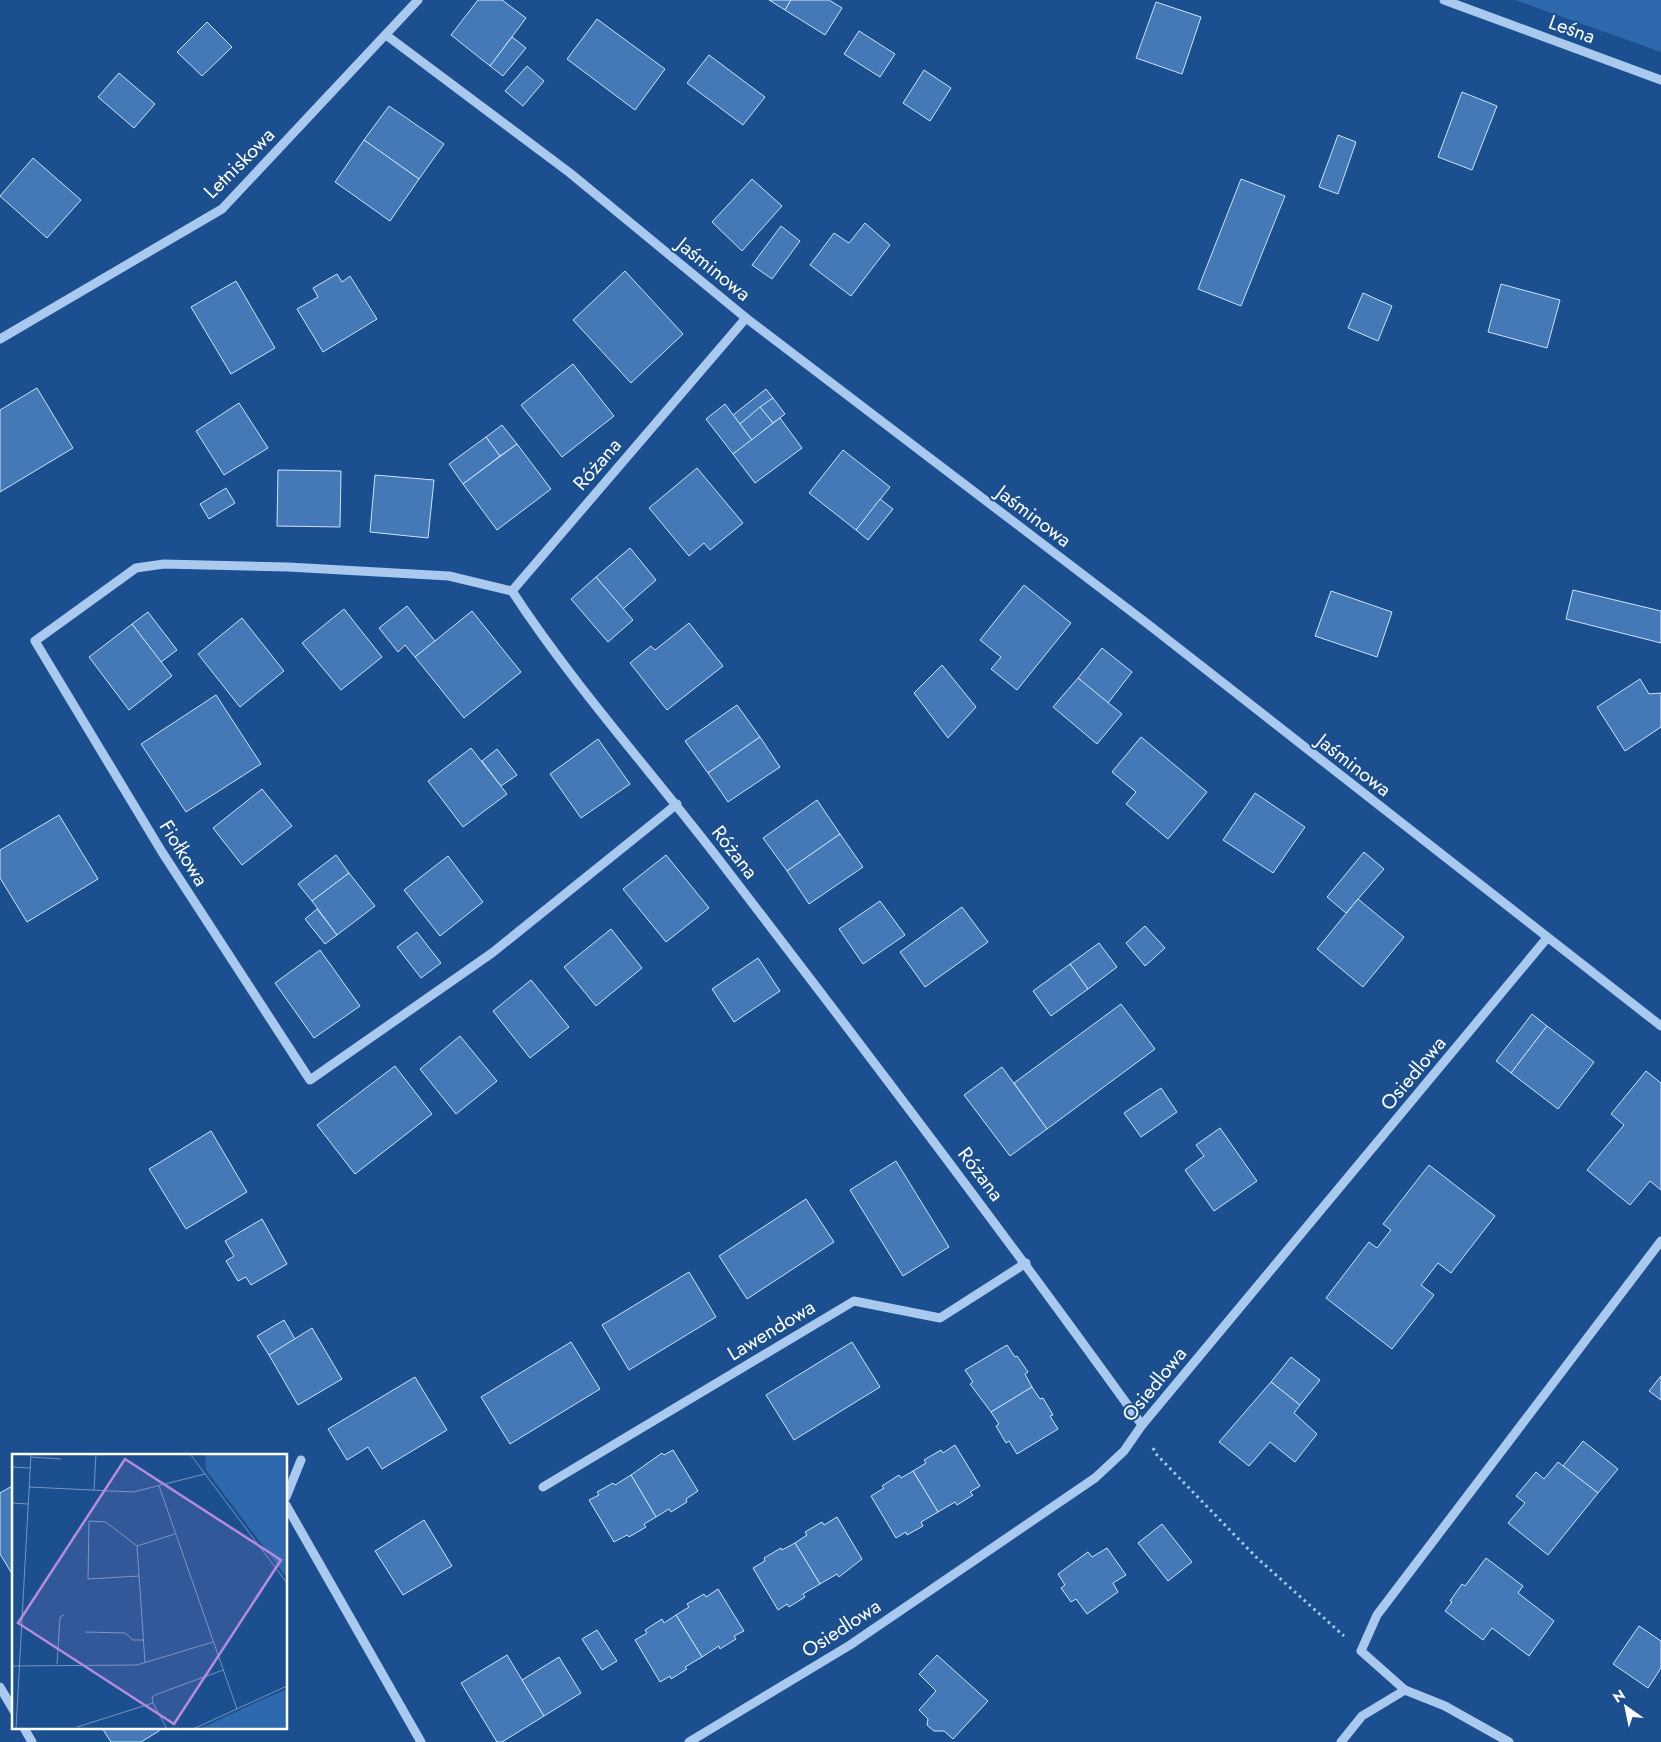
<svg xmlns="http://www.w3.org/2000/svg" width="1661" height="1742" viewBox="0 0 1661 1742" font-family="Jost,sans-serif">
<rect width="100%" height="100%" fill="#1b4f8f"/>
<polygon fill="#2e69ad" points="1515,0 1661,0 1661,52"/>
<g fill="#4478b7" stroke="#cfe3fa">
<polygon points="478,0 502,0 526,18 490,66 451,35"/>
<polygon points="769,0 791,0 785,10"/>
<polygon points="791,0 829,0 842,8 825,35 785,10"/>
<polygon points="1156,2 1201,17 1182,74 1136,58"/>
<polygon points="597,19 665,69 635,110 567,59"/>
<polygon points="207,22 232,47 202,76 177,52"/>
<polygon points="859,31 895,54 880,77 844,54"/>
<polygon points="512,37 526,48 503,76 490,66"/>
<polygon points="709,55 765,97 743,125 687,83"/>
<polygon points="527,66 544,81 523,106 505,91"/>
<polygon points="924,70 951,88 930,121 903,103"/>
<polygon points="119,73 155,104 134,128 98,97"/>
<polygon points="1462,92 1497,106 1472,170 1438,157"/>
<polygon points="389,106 444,144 419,179 364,140"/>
<polygon points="1338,135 1356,142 1338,194 1319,187"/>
<polygon points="364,140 419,179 390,221 335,182"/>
<polygon points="33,158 81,200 47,238 0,196"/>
<polygon points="752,179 782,206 742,251 712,222"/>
<polygon points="1241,179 1285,196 1241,306 1198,289"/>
<polygon points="865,223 890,245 851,296 810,265 834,233 849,243"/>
<polygon points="781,226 800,241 772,279 752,265"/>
<polygon points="625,271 683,334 631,383 573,320"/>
<polygon points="337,274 342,282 350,276 377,319 323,352 297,309 318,297 313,288"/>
<polygon points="236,281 275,348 231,374 191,307"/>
<polygon points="1501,284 1560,300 1547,348 1488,332"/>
<polygon points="1363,293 1392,306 1378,341 1348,328"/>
<polygon points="573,364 614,416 562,457 521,405"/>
<polygon points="37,388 73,448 0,492 0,410"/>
<polygon points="766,389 773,398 740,424 733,415"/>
<polygon points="773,398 785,414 773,423 760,407"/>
<polygon points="239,403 268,448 224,475 196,431"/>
<polygon points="725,404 752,440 733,454 706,419"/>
<polygon points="760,407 773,423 752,440 740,424"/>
<polygon points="780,418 802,448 755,483 733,454"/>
<polygon points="502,425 517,444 500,456 486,437"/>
<polygon points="486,437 500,456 463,484 449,464"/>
<polygon points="517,444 551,489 497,530 463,484"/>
<polygon points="843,450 890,487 856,530 809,493"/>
<polygon points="697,468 743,523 710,550 704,543 689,556 649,508"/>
<polygon points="278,470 341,471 340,527 277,526"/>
<polygon points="375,475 434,480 428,538 370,532"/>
<polygon points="226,488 235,503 209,519 200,504"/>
<polygon points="880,499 893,509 868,540 856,530"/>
<polygon points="630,548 656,580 623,609 596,577"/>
<polygon points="596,577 633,620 608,642 571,599"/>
<polygon points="1024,585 1071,623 1017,690 991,669 1001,657 980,640"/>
<polygon points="1573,590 1661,611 1661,643 1566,619"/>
<polygon points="1331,591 1392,612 1377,657 1315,636"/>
<polygon points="407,606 435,641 415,657 405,645 398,652 379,628"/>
<polygon points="344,609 382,657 341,690 302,643"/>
<polygon points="472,611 521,672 464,718 415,657"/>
<polygon points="148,612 177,650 161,662 132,624"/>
<polygon points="242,618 284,671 240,707 198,654"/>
<polygon points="689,623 723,666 667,710 630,663 651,646 655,650"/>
<polygon points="132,624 172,676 129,710 89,657"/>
<polygon points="1102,648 1132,672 1108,703 1078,678"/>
<polygon points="942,665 976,707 948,738 914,693"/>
<polygon points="1078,678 1122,714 1097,744 1053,707"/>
<polygon points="1640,679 1649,694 1661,693 1661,727 1625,751 1597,707"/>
<polygon points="216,695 261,764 186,812 141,744"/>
<polygon points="737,705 760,737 708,773 685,741"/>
<polygon points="760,737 780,767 728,802 708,773"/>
<polygon points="1141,737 1207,792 1168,839 1126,804 1136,792 1112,772"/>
<polygon points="598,739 630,784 581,818 550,774"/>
<polygon points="471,748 507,794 463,827 428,781"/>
<polygon points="497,749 517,775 501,786 482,761"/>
<polygon points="262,789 292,826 242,865 213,828"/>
<polygon points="1255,793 1305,827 1273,873 1223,840"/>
<polygon points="817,800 840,834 787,871 763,838"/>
<polygon points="59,815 98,879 27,922 0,878 0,850"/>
<polygon points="840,834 863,867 809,904 787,871"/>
<polygon points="1364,852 1384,869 1346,913 1327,897"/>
<polygon points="336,855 349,873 312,901 298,884"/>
<polygon points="666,855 709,908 666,942 623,889"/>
<polygon points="448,856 483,902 440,936 404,890"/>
<polygon points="349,873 375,906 337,935 312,901"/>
<polygon points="1358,899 1404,937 1363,987 1317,949"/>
<polygon points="880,901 905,935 863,964 839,929"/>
<polygon points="962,907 988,942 925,987 900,952"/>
<polygon points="317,909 337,935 325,944 305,919"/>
<polygon points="1145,926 1165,948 1145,966 1126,943"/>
<polygon points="611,929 642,968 596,1006 564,967"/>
<polygon points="417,932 441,963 421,978 397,947"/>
<polygon points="1099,943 1117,967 1088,989 1070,964"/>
<polygon points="320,950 360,1006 314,1038 275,983"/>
<polygon points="758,958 780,991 734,1022 712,989"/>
<polygon points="1070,964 1088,989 1051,1016 1033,991"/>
<polygon points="531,980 569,1027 530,1058 493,1011"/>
<polygon points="1121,1004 1155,1049 1047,1129 1014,1083"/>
<polygon points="1532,1014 1547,1026 1511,1073 1496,1061"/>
<polygon points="1547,1026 1594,1062 1558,1109 1511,1073"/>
<polygon points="460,1036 497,1081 456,1114 420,1069"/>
<polygon points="395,1066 432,1114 355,1174 317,1125"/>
<polygon points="1002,1067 1047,1129 1010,1156 964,1095"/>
<polygon points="1646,1071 1661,1083 1661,1190 1650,1181 1630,1205 1587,1170 1624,1125 1611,1114"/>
<polygon points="1161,1088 1177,1112 1141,1137 1124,1113"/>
<polygon points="1220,1128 1257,1181 1214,1211 1185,1170 1204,1156 1196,1145"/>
<polygon points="211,1131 247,1192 186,1229 149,1169"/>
<polygon points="896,1161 949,1247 903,1276 850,1190"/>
<polygon points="1429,1165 1495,1216 1451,1273 1438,1263 1421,1285 1434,1295 1392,1349 1326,1298 1369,1242 1377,1248 1391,1230 1383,1224"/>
<polygon points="806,1199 834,1242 747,1299 719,1256"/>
<polygon points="262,1219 287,1264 251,1285 246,1277 238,1281 226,1261 234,1256 225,1241"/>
<polygon points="689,1272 716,1317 629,1370 602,1325"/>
<polygon points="284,1320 295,1339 269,1355 257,1336"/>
<polygon points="312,1328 342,1379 298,1405 269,1355"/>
<polygon points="571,1342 600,1389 510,1444 481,1397"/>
<polygon points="852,1342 880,1387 794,1440 766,1395"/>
<polygon points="1007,1345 1015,1357 1017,1356 1028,1372 1025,1374 1032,1387 991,1412 970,1384 973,1382 965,1370"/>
<polygon points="1291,1357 1320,1380 1300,1405 1271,1382"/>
<polygon points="1661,1376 1661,1400 1649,1391"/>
<polygon points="415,1377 447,1430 382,1469 368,1447 347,1460 328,1429"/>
<polygon points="1271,1382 1300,1405 1294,1413 1317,1434 1295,1462 1270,1442 1249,1466 1219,1442"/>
<polygon points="1032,1387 1040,1399 1043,1398 1053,1415 1050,1416 1058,1429 1017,1454 1009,1441 1006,1443 996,1426 999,1424 991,1412"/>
<polygon points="1583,1441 1618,1469 1598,1493 1563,1466"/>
<polygon points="955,1445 980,1486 970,1492 973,1495 957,1505 955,1502 938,1512 913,1471 926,1463 924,1460 941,1450 943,1453"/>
<polygon points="673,1450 698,1491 686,1499 687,1502 671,1512 669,1509 656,1517 631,1475 662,1453 664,1455"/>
<polygon points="1558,1462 1598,1493 1548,1555 1508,1523 1525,1503 1516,1496 1536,1472 1544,1479"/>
<polygon points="913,1471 938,1512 921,1522 923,1526 907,1535 906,1532 896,1538 871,1496 884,1488 882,1486 899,1475 901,1478"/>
<polygon points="631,1475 656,1517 644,1524 646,1527 629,1537 627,1535 614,1542 589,1500 599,1495 597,1492 613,1483 615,1485"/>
<polygon points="14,1485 14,1577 0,1554 0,1493"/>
<polygon points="837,1517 862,1559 839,1577 837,1574 820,1584 795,1543 807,1535 805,1532 822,1522 824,1525"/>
<polygon points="424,1520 452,1566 403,1595 375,1551"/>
<polygon points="1162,1524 1192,1562 1168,1581 1138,1543"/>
<polygon points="795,1543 820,1584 803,1594 805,1597 789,1607 787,1604 778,1610 753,1568 765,1561 764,1558 781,1548 782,1550"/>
<polygon points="1107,1548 1126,1575 1113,1583 1118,1592 1087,1614 1076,1599 1071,1602 1061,1588 1065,1585 1058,1574 1088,1552 1092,1557"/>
<polygon points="1486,1558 1523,1586 1518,1593 1554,1621 1529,1656 1492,1628 1483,1640 1445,1611 1452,1602 1450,1601 1462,1584 1465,1586"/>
<polygon points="718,1589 744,1631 734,1636 736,1639 720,1649 719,1646 702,1657 676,1615 689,1607 687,1604 704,1594 706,1597"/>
<polygon points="676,1615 702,1657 685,1667 687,1669 671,1679 670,1676 660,1682 635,1640 647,1633 645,1630 662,1619 664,1623"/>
<polygon points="1639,1626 1661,1641 1661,1668 1648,1688 1613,1664"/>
<polygon points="597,1630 617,1661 602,1670 582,1639"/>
<polygon points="507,1655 544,1716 502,1742 497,1742 461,1683"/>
<polygon points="937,1655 988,1701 953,1739 944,1731 934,1731 927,1725 928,1719 919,1710 936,1691 919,1674"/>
<polygon points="559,1657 581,1693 544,1716 522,1680"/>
<polygon points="102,1728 158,1728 159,1731 141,1742 111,1742"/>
</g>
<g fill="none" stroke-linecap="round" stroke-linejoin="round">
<polyline stroke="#a9c9ee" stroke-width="3" stroke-dasharray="2.5 4" stroke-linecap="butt" points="1153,1448 1157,1455 1256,1557 1344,1636"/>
<g stroke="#a9c9ee" stroke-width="9">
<polyline points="1444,0 1661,80"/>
<polyline points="386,35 570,173 746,318 1149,625 1661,1026"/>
<path d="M 746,318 L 512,591 C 574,686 651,771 720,861 C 863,1047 1005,1234 1142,1425"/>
<polyline points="0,339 222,209 418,0"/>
<polyline points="512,591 449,576 288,567 164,564 136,568 35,641 162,852 310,1080 492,953 677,804"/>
<polyline points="543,1487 854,1301 940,1318 1026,1263"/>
<polyline points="286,1497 301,1460"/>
<polyline points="286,1505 421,1742"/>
<polyline points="0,1687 14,1711"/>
<polyline points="1405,1690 1445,1706 1509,1742"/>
<polyline points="24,1728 32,1742"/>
<polyline points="689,1742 850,1645 1095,1478 1124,1451 1142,1425 1547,938"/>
<polyline points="1341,1742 1362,1716 1405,1690 1361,1651 1377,1615 1661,1241"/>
</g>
</g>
<g text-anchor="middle" stroke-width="4" stroke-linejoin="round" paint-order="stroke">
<g font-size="20" fill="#fff" stroke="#1b4f8f">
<text transform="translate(1572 29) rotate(20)" y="7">Leśna</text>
<text transform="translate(239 163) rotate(-45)" y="7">Letniskowa</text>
<text transform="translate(714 269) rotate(39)" y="7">Jaśminowa</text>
<text transform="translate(597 464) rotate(-49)" y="7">Różana</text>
<text transform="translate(1034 516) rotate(37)" y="7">Jaśminowa</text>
<text transform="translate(1354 765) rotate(38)" y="7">Jaśminowa</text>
<text transform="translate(735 852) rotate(52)" y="7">Różana</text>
<text transform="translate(184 853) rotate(58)" y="7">Fiołkowa</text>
<text transform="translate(1413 1073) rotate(-50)" y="7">Osiedlowa</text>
<text transform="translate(981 1174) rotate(53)" y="7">Różana</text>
<text transform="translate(771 1330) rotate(-31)" y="7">Lawendowa</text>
<text transform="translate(1154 1384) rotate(-51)" y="7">Osiedlowa</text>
<text transform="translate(841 1628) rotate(-33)" y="7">Osiedlowa</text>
</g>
</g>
<g transform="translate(12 1454)">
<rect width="275" height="275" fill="#1b4f8f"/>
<path d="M 193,0 L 275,0 L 275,124 L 194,16 ZM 275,235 L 275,275 L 187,275 L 245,248 Z" fill="#2e69ad"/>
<path fill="none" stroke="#7695bc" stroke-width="1" d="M 178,0 L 275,129M 19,3 L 49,5M 0,13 L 18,14M 147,32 L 225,255M 17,33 L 121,38 L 193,20M 82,36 L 84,0M 0,49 L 16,50M 125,92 L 94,68 L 77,67 L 76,125 L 127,122M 73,178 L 113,179 L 121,186 L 132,186M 133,209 L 125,92 L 163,80M 45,210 L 48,163 L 52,161M 0,212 L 125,211 L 201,188M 141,249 L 155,275M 65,273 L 141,249 L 140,243 L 143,241 L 211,216M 4,275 L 19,0M 181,275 L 275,232"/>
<path fill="#b68bdc" fill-opacity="0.15" stroke="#b68bdc" stroke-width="2.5" d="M 113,5 L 269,106 L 162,270 L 6,169 Z"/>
<rect width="275" height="275" fill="none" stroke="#fff" stroke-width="2.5"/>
</g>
<g transform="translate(1626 1707) rotate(327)" stroke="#1b4f8f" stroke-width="4" paint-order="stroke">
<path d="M0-4L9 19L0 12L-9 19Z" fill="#ffffff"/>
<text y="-8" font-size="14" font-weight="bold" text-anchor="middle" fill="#ffffff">N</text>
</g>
</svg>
